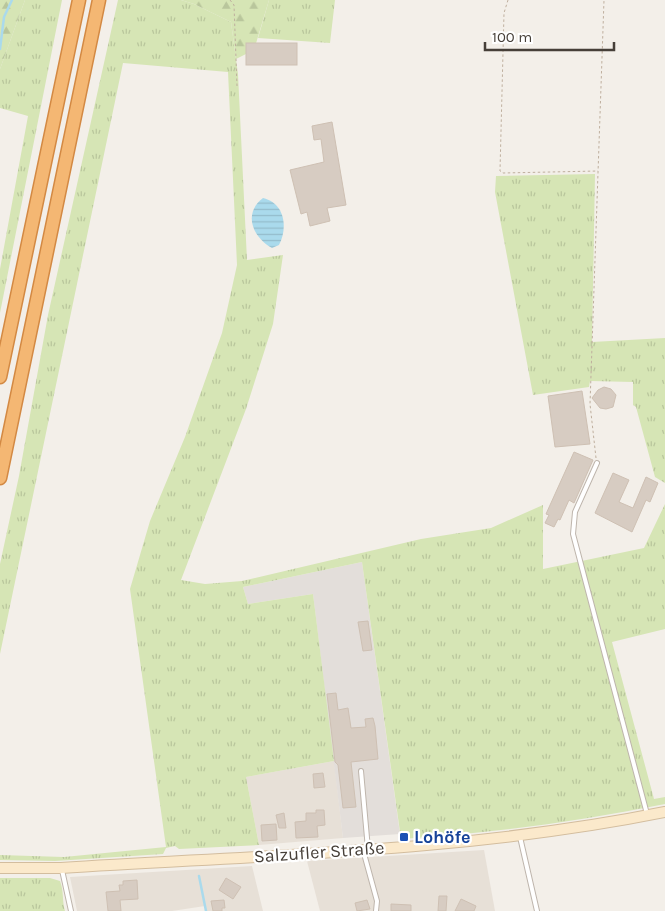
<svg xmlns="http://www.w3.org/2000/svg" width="665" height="911" viewBox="0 0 665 911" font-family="Karla,sans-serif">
<defs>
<pattern id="grass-tufts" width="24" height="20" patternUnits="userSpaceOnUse" patternTransform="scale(1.25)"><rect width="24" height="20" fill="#d6e5b5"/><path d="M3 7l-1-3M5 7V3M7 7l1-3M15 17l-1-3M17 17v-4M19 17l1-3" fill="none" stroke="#b9c69c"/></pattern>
<pattern id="forest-firs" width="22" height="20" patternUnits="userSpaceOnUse" patternTransform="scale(1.25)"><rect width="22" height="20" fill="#d6e5b5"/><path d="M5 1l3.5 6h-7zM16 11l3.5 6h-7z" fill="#b9c69c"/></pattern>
<pattern id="water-rules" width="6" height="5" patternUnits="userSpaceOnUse" patternTransform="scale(1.25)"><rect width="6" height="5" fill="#aadaec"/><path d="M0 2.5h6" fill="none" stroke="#94bccb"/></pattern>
</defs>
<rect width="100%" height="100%" fill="#f3efe9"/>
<g fill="#e7e0d7">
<polygon points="334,761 343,838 259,845 246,777"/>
<polygon points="484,850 495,911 320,911 307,861"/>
<polygon points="252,866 263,911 206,911 205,906 172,911 77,911 70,877"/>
</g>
<polygon fill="#e3deda" points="362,562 400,834 343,838 313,594 248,604 243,587"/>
<g fill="url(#grass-tufts)">
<polygon points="25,0 62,0 0,313 0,269 28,116 0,108 0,69"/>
<path d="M 118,0 L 181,0 L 194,4 L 231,22 L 238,74 L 247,260 L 283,255 L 273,324 L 246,409 L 181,580 L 205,584 L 242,581 L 421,539 L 491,528 L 543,505 L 543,569 L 644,548 L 665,504 L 665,629 L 612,642 L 654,799 L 665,797 L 665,804 C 577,822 490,833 401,839 L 362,562 L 243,587 L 248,604 L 313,594 L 334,761 L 246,777 L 259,845 L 179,849 L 175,846 L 166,848 L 163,854 L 55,861 L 0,860 L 0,855 L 64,857 L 166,847 L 130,589 L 150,521 L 185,437 L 222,333 L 237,265 L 228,72 L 123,63 L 0,654 L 0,564 L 19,476 L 48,315 Z"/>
<polygon points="269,0 335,0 330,43 258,38"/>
<polygon points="595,174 592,342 665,338 665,483 655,477 636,407 633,405 633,382 590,381 589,387 533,395 495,192 496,176"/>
<path d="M 0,878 L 50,878 L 60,881 C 64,891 62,901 65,911 L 0,911 Z"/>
</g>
<g fill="url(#forest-firs)">
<polygon points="0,0 25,0 0,69"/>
<polygon points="181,0 269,0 254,50 236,59 231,22 194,4"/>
</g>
<path fill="url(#water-rules)" d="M 263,198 C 285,203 288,228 279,245 L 272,248 C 252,237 243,213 263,198 Z"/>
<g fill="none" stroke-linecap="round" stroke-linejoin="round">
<g stroke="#aadaec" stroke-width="2.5">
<polyline points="0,49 4,17 12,0"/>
<polyline points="199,876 206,911"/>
</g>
</g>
<g fill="#d7ccc2" stroke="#cec0b3">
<rect x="246" y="43" width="51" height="22"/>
<polygon points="332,122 346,205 327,208 330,221 310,226 307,212 301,214 290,170 324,162 321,139 314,140 312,126"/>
<polygon points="604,387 611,389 616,395 613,407 606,409 600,408 592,398 598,390"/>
<polygon points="582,391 590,444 555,447 548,396"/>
<polygon points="574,452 593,460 574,503 569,500 560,520 558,519 554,527 545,523 549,515 546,514"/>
<polygon points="613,473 629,480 619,502 633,508 646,477 658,483 650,502 646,500 632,532 595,513"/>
<polygon points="368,621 372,650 363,651 358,622"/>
<polygon points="336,693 338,710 348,708 351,728 366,727 365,719 373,718 375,726 378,759 351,762 356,807 343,808 338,765 335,762 327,694"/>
<polygon points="323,773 325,787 314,788 313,774"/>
<polygon points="316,810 324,810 325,825 317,826 318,837 296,838 295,822 306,821 306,813 316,813"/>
<polygon points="284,813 286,828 279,828 276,815"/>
<polygon points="276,824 277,840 262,841 261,825"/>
<polygon points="226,878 241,887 233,899 219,890"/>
<polygon points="137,880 138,899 120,900 121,911 108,911 106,892 120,891 119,885 123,885 123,881"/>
<polygon points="439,896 447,896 446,911 438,911"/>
<polygon points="461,899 476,906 474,911 455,911"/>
<polygon points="224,900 225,908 222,908 222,911 213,911 211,901"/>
<polygon points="367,900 370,909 357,911 355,903"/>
<polygon points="391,904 411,905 411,911 391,911"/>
</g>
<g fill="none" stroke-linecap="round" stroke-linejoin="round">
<defs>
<g id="lane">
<polyline points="597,463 575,512 573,534 647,814"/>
<polyline points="361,771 368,849"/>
<polyline points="520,837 537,911"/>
<polyline points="363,850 377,901 376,911"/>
<polyline points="62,870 71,911"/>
</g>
<path id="secondary" d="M 0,868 L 61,868 C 263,855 467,852 665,812"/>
<g id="highway">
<polyline points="0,377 79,0"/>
<polyline points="0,478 99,0"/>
</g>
</defs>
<use href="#lane" stroke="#beb5ac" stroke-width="6"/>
<use href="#secondary" stroke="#d3bd9e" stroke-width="12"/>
<use href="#highway" stroke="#d38943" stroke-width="15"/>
<g stroke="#bfaf9e" stroke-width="1" stroke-dasharray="2.5 2.5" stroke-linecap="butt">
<polyline points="230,0 234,5 237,86"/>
<polyline points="508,0 504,13 500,171 503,173 598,171"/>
<polyline points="596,458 590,404 604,0"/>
</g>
<use href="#lane" stroke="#fff" stroke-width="4"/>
<use href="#secondary" stroke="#fbe9cb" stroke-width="10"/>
<use href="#highway" stroke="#f4b773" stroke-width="12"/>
</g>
<rect fill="#1a4fb4" stroke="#fff" stroke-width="2" x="399" y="832" width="10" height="10" rx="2.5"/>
<g text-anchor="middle" stroke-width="4.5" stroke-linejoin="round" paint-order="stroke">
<g font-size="18" font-weight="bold" fill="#164399" stroke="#fff" text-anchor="start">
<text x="414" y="843">Lohöfe</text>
</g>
<g font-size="18" fill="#463f38" stroke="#fff">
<text transform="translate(319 852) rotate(-4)" y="6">Salzufler Straße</text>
</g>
</g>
<path d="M485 42v8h129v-8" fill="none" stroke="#463f38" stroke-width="2.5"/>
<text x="492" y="42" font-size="15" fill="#463f38" stroke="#ffffff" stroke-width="4" paint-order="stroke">100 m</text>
</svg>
